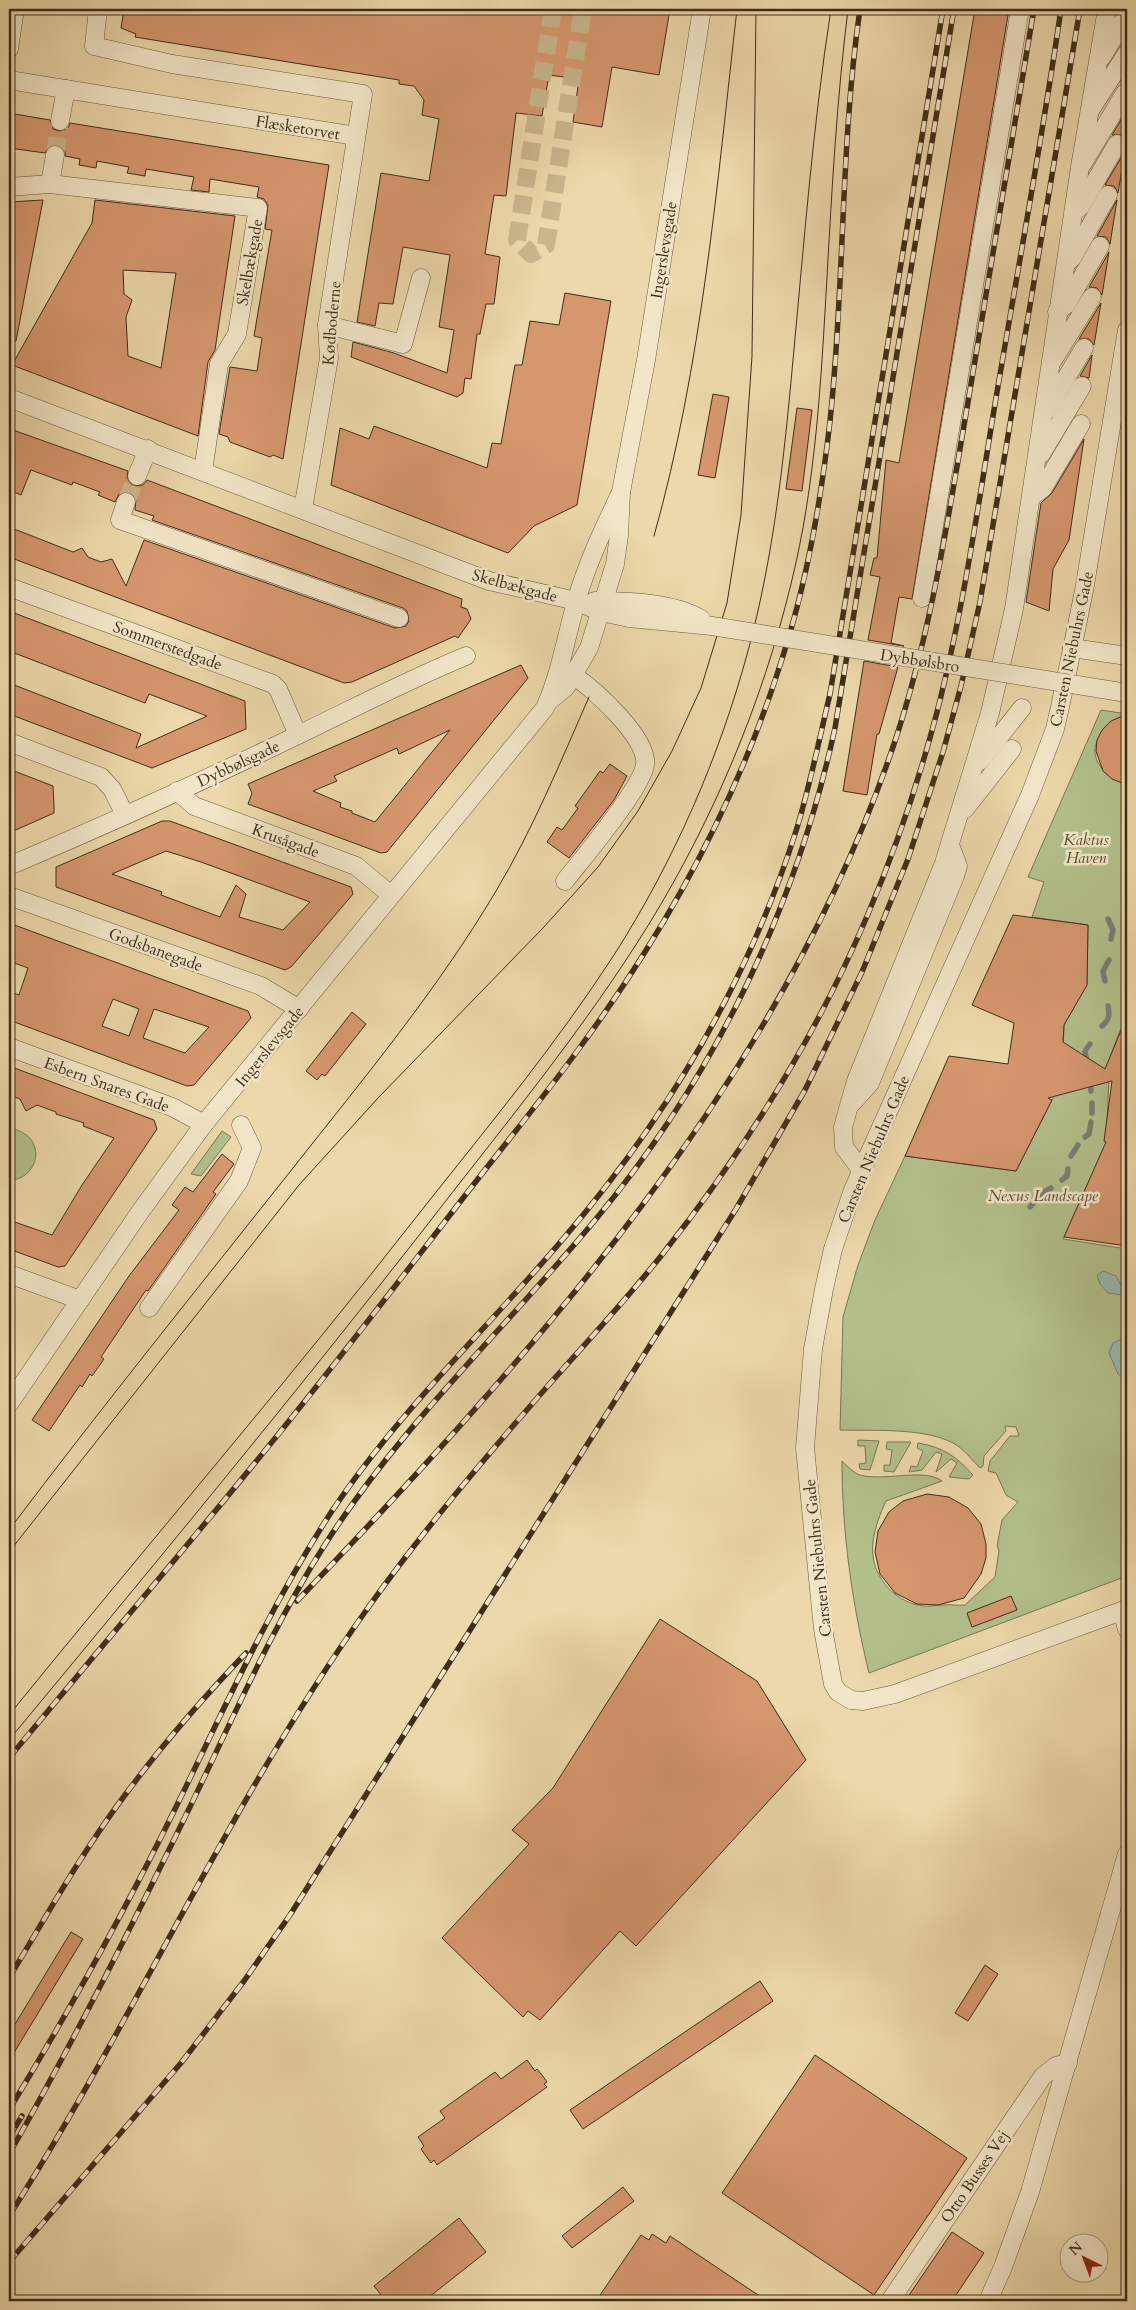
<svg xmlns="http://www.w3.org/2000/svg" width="1136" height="2310" viewBox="0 0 1136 2310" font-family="Cardo,serif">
<rect width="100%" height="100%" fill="#ecd8aa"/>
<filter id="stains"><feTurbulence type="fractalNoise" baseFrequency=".004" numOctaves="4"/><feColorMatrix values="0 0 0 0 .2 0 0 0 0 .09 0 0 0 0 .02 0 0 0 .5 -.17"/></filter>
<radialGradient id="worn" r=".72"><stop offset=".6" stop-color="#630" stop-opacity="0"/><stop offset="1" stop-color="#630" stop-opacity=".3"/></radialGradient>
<g fill="#b3c08c" stroke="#7a7653">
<path d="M 1101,710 L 1127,714 L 1127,716 C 1120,717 1117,721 1111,726 C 1107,730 1099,736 1097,741 C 1088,760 1109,781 1127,783 L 1127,1012 L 1110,1057 L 1106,1144 L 1063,1239 L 1127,1249 L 1127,1576 L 869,1673 C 852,1603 842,1533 842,1461 C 846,1465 852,1471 857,1474 C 880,1483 924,1467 942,1481 L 886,1501 C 880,1514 875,1527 873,1542 C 869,1573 892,1602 923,1606 C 929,1607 936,1605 942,1605 C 950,1604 957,1606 965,1605 L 995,1577 L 999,1551 L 997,1546 L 1002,1520 L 1018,1502 L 1006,1495 L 996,1473 L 988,1471 L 990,1461 L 1010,1436 L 1019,1436 L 1016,1427 L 1005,1426 L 1006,1431 L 984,1456 L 983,1466 L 980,1468 C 973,1461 966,1452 958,1446 C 930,1427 874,1431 840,1430 L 843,1317 L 858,1265 L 875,1220 L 905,1156 L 1016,1171 L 1054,1096 L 1062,1075 L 1064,1025 L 1087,985 L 1088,925 L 1032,917 L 1044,882 L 1028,877 Z"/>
<path d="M 9,1127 C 17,1130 27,1133 32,1141 C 43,1159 28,1181 9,1180 Z"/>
<polygon points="222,1131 231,1137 201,1176 191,1174"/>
<polygon points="858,1440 879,1441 870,1470 860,1469 859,1464 866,1463 865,1446 858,1446"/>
<polygon points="887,1442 911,1442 894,1472 884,1471 884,1465 890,1465 892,1450 886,1449"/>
<path d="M 918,1443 C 943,1447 957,1457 973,1475 L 969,1479 L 949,1477 L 957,1463 L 951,1459 L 936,1472 L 942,1454 L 936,1452 L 922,1470 L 909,1472 L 911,1466 L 917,1467 L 923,1451 L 917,1448 Z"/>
</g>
<g fill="#9ab8b1" stroke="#768075">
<polygon points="1103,1271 1116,1276 1123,1289 1122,1295 1108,1293 1100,1284 1097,1275"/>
<polygon points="1127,1337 1127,1380 1118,1374 1109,1353 1113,1343"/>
</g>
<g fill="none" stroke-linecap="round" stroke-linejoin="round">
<g stroke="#768075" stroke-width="5.5">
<polyline points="1108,919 1113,930 1111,939"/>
<polyline points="1105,981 1103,971 1109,960"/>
<path d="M 1102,1026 C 1109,1020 1110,1016 1108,1006"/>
<polyline points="1087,1063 1085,1051 1090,1044"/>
<polyline points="1090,1079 1091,1091"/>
<polyline points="1092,1113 1092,1103"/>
<polyline points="1085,1137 1089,1134 1091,1122"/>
<polyline points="1071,1156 1078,1145"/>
<polyline points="1062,1180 1067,1176 1068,1169"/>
<polyline points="1030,1207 1042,1193 1051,1188"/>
</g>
</g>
<g fill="#d6976f" stroke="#402d1a" fill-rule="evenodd">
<polygon points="124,9 670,9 659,75 612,67 602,127 573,122 579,79 549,75 542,116 516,113 506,196 494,195 485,254 500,257 494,304 486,304 480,334 477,334 471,379 465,378 463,393 457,397 351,357 353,342 394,353 447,373 454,330 439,327 450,255 403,247 393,304 379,303 375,326 357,322 381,173 429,181 439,119 422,115 424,100 414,86 399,84 399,80 135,37 136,34 121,28"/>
<polygon points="975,9 1009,9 912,599 899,597 891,643 904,646 868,640 880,577 870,575 874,558 877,558 886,460 899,463"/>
<polygon points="1127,110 1127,140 1122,135 1112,135"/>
<polygon points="9,113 50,120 53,129 59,131 68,128 70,123 329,165 283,459 273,455 270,457 230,442 228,437 219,434 230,367 257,371 262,338 254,336 272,230 265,229 268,205 264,199 257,197 259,187 210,179 209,192 191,190 194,177 146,169 145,176 127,173 129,167 97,161 96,168 79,165 80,159 65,156 65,151 57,145 51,145 45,153 9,148"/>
<polygon points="1125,151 1118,193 1114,186 1105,185"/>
<polygon points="43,200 16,341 9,341 9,202"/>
<path d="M 95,200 L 235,216 L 215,350 L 208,362 L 198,436 L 12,365 L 92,223 ZM 123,270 L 176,273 L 161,368 L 128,356 L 126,317 L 132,300 L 124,294 Z"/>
<polygon points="1117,200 1110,244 1106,237 1097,236"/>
<polygon points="1109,252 1102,295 1097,288 1089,287"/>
<polygon points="565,293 611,301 577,505 534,526 508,553 331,485 340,428 369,439 374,426 487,468 492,443 501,444 515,365 522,365 530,321 559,325"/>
<polygon points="1101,303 1094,345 1089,339 1079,339"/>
<polygon points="1092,355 1089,378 1080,376"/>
<polygon points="713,394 729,397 715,478 698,475"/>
<polygon points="797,408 812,410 802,491 786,489"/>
<polygon points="13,430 128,471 127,478 133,486 143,485 147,480 462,599 461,607 467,609 471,619 458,638 455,636 352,682 344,683 9,557 9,527 73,552 82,548 88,557 101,562 112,559 126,586 144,540 395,628 406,626 409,621 407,611 403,608 152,520 154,516 135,510 136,499 129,492 119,494 115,502 98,495 100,492 73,482 72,485 31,470 21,495 9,490 9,441"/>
<polygon points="1084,439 1069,540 1053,569 1049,611 1026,602 1041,503 1052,493"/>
<polygon points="9,611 245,701 246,729 152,768 9,714 9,683 141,734 136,748 207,716 149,694 145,703 9,651"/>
<polygon points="864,661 898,667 879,734 877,734 867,795 843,791"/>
<path d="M 521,665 L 528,678 L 387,852 L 381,853 L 248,804 L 252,793 L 248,784 ZM 450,730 L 375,822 L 352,813 L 352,811 L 340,807 L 341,803 L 313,791 L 337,781 L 334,776 L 397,748 L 399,754 Z"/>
<polygon points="1127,714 1127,785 1112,779 1103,771 1096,751 1097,740 1102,730 1111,721"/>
<polygon points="610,764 627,776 614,800 569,858 547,842 557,827 562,830 578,808 575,806 600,771 603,773"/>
<polygon points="9,769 53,786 54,805 54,813 9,833"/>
<path d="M 162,821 L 170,821 L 351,887 L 353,894 L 291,967 L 285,970 L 56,887 L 56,867 ZM 166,851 L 201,862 L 310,902 L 283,930 L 239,917 L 246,894 L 236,885 L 220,917 L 161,895 L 162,892 L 112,874 Z"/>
<polygon points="1013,915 1088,925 1087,985 1064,1025 1063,1042 1105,1069 1127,1016 1127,1246 1064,1237 1106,1142 1104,1141 1112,1081 1048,1098 1052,1100 1016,1171 905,1156 949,1056 1008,1064 1014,1023 972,1005"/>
<path d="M 9,923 L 248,1011 L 251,1018 L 194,1085 L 187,1086 L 9,1020 L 9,991 L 19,995 L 28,968 L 9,961 ZM 113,999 L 139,1009 L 129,1036 L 102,1026 ZM 154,1009 L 209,1027 L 185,1053 L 143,1038 Z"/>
<polygon points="352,1012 366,1024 325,1076 322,1074 317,1080 306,1071"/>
<polygon points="9,1066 154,1120 157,1129 65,1266 58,1267 9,1249 9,1220 52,1235 82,1185 114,1138 83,1126 84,1123 56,1114 56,1112 37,1105 26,1111 20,1099 9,1095"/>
<polygon points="222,1154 234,1164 213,1192 216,1194 148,1291 146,1290 101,1357 104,1359 92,1376 90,1374 82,1387 80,1385 49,1431 32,1420 129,1276 179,1210 172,1205 185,1187 193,1192"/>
<polygon points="927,1494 949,1497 968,1508 981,1524 986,1544 986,1558 981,1574 964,1598 938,1605 917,1604 895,1593 880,1574 875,1552 878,1531 889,1512 903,1501"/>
<polygon points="1011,1596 1017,1610 972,1627 967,1613"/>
<polygon points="660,1619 757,1681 806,1760 636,1946 620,1931 540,2020 528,2011 523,2017 442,1938 529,1844 512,1830 553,1788"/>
<polygon points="71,1932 83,1939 9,2061 9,2034"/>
<polygon points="985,1965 998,1974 968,2021 955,2013"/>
<polygon points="760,1981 773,2001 583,2129 570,2110"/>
<polygon points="815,2055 967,2158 874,2295 722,2193"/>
<polygon points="527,2060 535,2071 537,2069 542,2075 547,2082 544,2084 547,2087 437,2165 434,2160 431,2163 421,2149 424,2146 418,2137 445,2118 440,2111 495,2072 501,2079"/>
<polygon points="623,2187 634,2201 572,2248 562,2236"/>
<polygon points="459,2218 486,2252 424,2301 386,2301 374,2286"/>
<polygon points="952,2232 984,2253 952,2301 905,2301"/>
<polygon points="652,2234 666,2243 670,2236 767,2301 596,2301 641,2235 649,2240"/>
</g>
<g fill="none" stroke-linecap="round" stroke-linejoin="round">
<g stroke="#cab68d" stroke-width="18" stroke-dasharray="18 9" stroke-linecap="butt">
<polyline points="553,9 517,240 531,254 546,245 583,9"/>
<polyline points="55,155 60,121"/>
<polyline points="126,502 137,476"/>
</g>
<defs>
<g id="minor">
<polyline points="98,9 94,46 172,64 363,94 327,325 329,358 303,509"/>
<polyline points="9,49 15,9"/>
<polyline points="1102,57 1127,15"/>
<polyline points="9,80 356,136"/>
<polyline points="1091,109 1127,53"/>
<polyline points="60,121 66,89"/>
<polyline points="1083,163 1125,93"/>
<polyline points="50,184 55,155"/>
<polyline points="9,187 50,184 258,208 237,334 219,364 203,471"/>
<polyline points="1075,211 1081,206 1117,144"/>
<polyline points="1067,263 1072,258 1108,195"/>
<polyline points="1057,312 1066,305 1100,246"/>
<polyline points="327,325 403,344 421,278"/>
<polyline points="1127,330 1084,591 1060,707 1055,729 1030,795 853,1190 833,1249 824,1289 813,1349 805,1448 823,1629 833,1684 838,1692 851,1700 863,1701 895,1694 1127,1609"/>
<polyline points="1053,360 1092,297"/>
<polyline points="9,398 489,581 576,601 601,612 629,618 712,626"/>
<polyline points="1047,410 1084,348"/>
<polyline points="1041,454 1082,386"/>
<polyline points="137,476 148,449"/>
<polyline points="1031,497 1043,488 1081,424"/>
<polyline points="126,502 120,520 399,618"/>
<polyline points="9,587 273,684 278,689 298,735"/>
<polyline points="922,598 1020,9"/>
<path d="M 594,601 C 627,601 673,602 701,619"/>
<polyline points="1072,648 1127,656"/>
<polyline points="548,702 566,687 589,648 615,564 619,535 621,492 646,360 702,9"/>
<polyline points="9,742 101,777 112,789 125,815"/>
<polyline points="980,761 1022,708"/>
<polyline points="177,791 194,806 356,866 391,895"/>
<polyline points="965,809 1012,749"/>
<path d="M 9,866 C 106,825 203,781 298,735 C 354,708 408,680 466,656"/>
<path d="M 565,881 C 582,859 642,788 645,765 C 649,739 595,690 574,676"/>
<polyline points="9,896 261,986 299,1009"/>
<polyline points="9,1047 172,1107 204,1124"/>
<polyline points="853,1102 870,1083 955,876 958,866 950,845"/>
<polyline points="862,1171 844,1147 843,1127 856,1081 944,863 990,713 1014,609 1080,167 1107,9"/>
<polyline points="9,1274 80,1300"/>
<polyline points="149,1308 239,1181 252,1148 241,1125"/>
<path d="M 9,1404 L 140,1212 L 204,1124 L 545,708 C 560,674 566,638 576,602 C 587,563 604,528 621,492"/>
<polyline points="1122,1611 1127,1629"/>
<polyline points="890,2301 1043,2076 1056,2066 1068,2063"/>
<polyline points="988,2301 1003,2267 1030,2192 1127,1854"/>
</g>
</defs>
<use href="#minor" stroke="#6b583e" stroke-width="19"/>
<use href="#minor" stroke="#f3e6c8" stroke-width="18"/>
<g stroke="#402d1a" stroke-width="1">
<path d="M 654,536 C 702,365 717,185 737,9"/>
<path d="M 9,1530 C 101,1408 198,1288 293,1168 C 364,1078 438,989 496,891 C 533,829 560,763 589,697"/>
<polyline points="9,1552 299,1185 378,1098 543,928 598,867 638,811 672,751 701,688 727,603 741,515 752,356 756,9"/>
<path d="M 9,1715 C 147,1545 290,1379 425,1206 C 490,1124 557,1043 614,955 C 674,861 719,758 748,651 C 774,555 784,458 793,360 C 804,243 813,125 831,9"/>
<path d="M 9,1740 C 149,1571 289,1402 424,1229 C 501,1129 583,1031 649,924 C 713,820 762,703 791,584 C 816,483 821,381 827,277 C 832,187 837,98 848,9"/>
</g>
<defs>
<g id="rail">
<path d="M 297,1601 C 537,1350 779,1081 893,747 C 931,635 948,518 968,402 C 990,271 1012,140 1034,9"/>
<path d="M 9,1758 C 90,1660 173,1563 254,1464 C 325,1378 392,1290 460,1202 C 499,1151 540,1102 578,1050 C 666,931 738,800 782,659 C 807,582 821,501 830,421 C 845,284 840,146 860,9"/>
<path d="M 9,1978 C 46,1917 82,1852 125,1795 C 162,1745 203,1698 246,1653"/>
<path d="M 9,2110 C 69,2011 126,1909 177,1805 C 226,1705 271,1604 332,1511 C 398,1412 486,1330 563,1239 C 665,1120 748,982 796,831 C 810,786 819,740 830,694 L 943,9"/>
<polyline points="9,2137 22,2116"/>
<path d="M 9,2154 C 73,2043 131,1928 187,1813 C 231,1723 270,1631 324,1546 C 401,1425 505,1329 596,1219 C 714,1077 796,908 835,728 L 954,9"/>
<path d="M 9,2216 C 135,2019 229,1803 365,1612 C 421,1533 483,1460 546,1388 C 585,1344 625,1301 661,1256 C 745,1150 816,1037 868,914 C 896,848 919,781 937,712 C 963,611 978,507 995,404 C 1017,273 1042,141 1061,9"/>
<polyline points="9,2262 181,2063 244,1981 290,1915 736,1209 805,1090 862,972 908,859 943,752 961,686 980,602 1080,9"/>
</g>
</defs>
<use href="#rail" stroke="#402d1a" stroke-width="5.5"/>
<use href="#rail" stroke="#f3e6c8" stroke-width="4" stroke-dasharray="11" stroke-linecap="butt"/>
<defs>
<polyline id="minor-bridge" points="712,626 1127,693"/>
</defs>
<use href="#minor-bridge" stroke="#6b583e" stroke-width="19" stroke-linecap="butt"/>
<use href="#minor-bridge" stroke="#f3e6c8" stroke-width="18"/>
</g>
<g text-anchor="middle" stroke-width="5" stroke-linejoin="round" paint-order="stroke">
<g font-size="16" fill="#402d1a" stroke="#f3e6c8">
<text transform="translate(298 127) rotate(9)" y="6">Flæsketorvet</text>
<text transform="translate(663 250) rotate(-81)" y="6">Ingerslevsgade</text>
<text transform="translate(249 262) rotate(-80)" y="6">Skelbækgade</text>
<text transform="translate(331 323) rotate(-85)" y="6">Kødboderne</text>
<text transform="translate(515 585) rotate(15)" y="6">Skelbækgade</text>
<text transform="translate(168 645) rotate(20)" y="6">Sommerstedgade</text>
<text transform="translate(1071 649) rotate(-78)" y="6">Carsten Niebuhrs Gade</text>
<text transform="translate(920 660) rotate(9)" y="6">Dybbølsbro</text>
<text transform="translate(238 763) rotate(-25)" y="6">Dybbølsgade</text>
<text transform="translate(286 840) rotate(20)" y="6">Krusågade</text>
<text transform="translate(156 949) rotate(20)" y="6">Godsbanegade</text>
<text transform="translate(269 1046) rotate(-51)" y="6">Ingerslevsgade</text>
<text transform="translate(107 1084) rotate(20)" y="6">Esbern Snares Gade</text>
<text transform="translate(873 1149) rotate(-67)" y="6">Carsten Niebuhrs Gade</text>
<text transform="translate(817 1558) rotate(-96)" y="6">Carsten Niebuhrs Gade</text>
<text transform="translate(974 2176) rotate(-56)" y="6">Otto Busses Vej</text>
</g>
<g font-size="16" font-style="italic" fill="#574a31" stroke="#f3e6c8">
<text x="1086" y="845">Kaktus<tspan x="1086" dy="18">Haven</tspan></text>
<text x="1043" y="1201">Nexus Landscape</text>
</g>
</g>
<rect width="1136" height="2310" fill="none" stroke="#ecd8aa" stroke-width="30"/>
<rect x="10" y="10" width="1116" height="2290" fill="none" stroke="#402d1a" stroke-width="2.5"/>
<rect x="15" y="15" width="1106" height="2280" fill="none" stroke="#402d1a"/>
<g transform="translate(1084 2258) rotate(318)"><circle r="24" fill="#f3e6c8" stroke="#ab9c82"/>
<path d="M0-4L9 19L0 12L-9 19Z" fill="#8f2418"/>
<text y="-8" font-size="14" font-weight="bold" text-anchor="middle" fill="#402d1a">N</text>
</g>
<rect width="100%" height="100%" filter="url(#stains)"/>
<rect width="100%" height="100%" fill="url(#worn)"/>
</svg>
